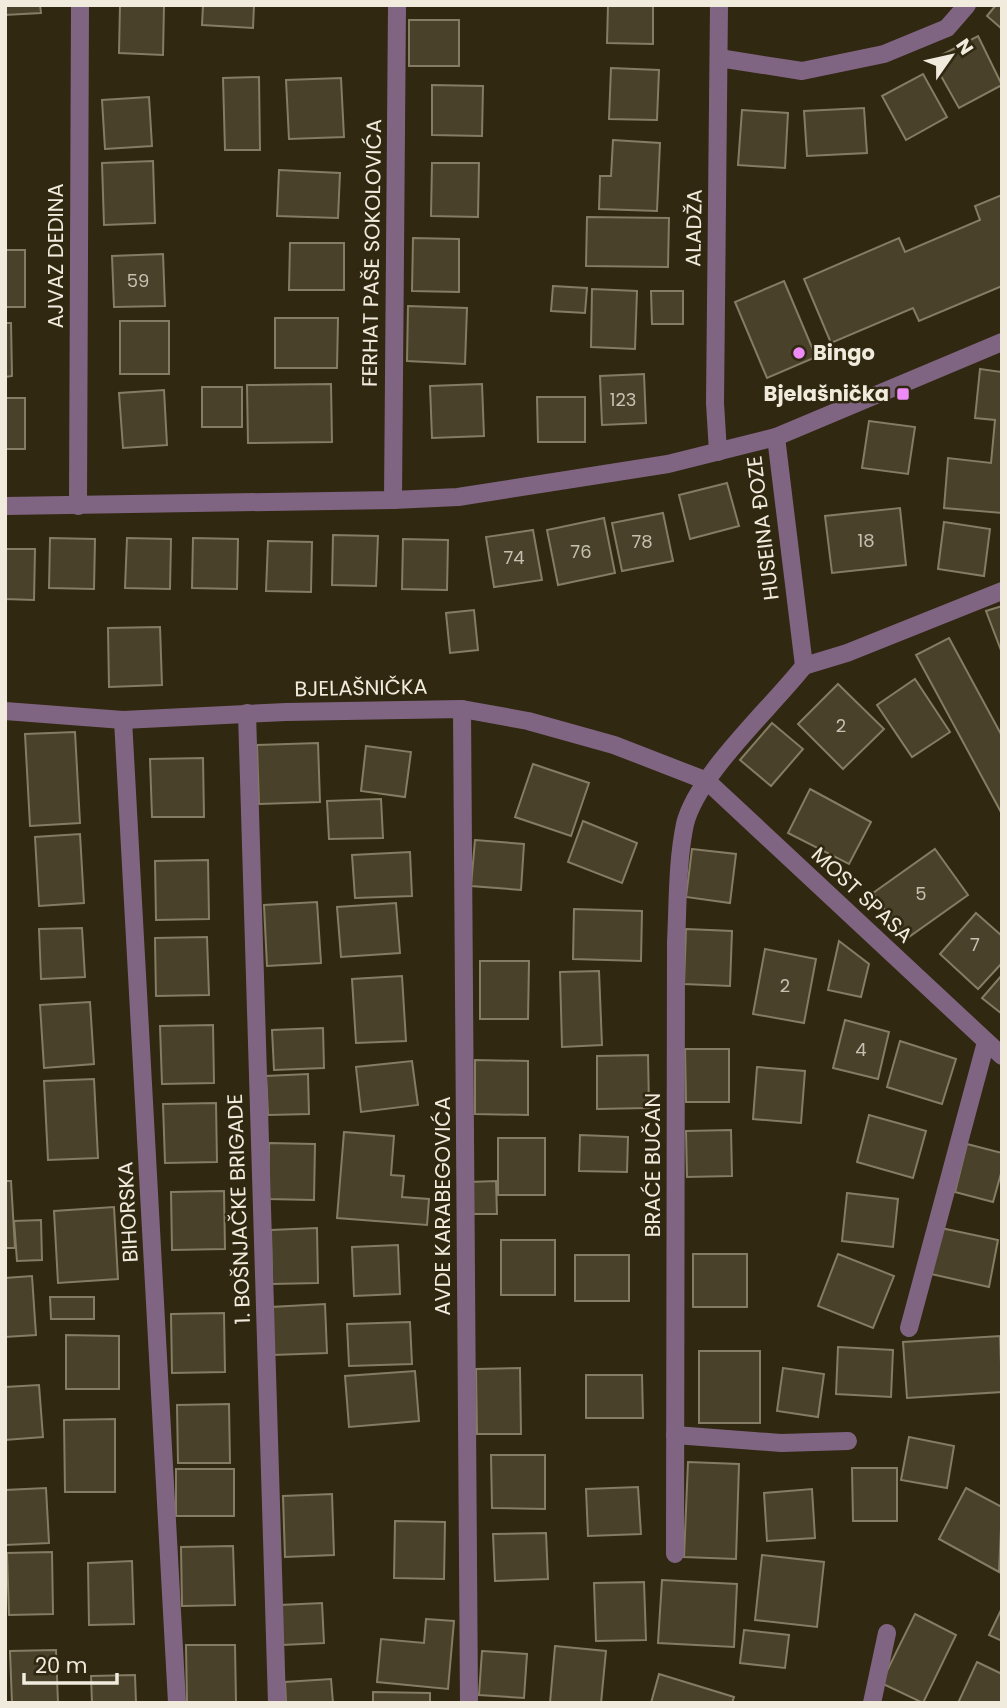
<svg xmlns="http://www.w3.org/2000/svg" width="1007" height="1708" viewBox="0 0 1007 1708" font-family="Poppins,sans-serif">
<rect width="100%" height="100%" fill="#302811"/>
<g fill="#49412a" stroke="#857c63" stroke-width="2">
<polygon points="5,5 40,5 41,13 5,15"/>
<polygon points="120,5 164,5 163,55 119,53"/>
<polygon points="203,5 254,5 253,28 202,25"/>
<polygon points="608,5 653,5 653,44 607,43"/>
<polygon points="996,5 1002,5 1002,29 987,16"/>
<rect x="409" y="20" width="50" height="46"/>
<polygon points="978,36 1002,85 959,108 932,60"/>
<polygon points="611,68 659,70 657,120 609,119"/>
<polygon points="923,74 947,117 906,140 882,96"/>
<polygon points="259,77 260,150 225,150 223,78"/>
<polygon points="341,78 344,137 289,139 286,80"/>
<polygon points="432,85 483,86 482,136 432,135"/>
<polygon points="149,97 152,146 105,149 102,100"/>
<polygon points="864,108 867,153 807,156 804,111"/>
<polygon points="742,110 788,113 785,168 738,165"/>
<polygon points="613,140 660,143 657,211 599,209 600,176 611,176"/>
<polygon points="153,161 155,223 104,225 102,163"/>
<polygon points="432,163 479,163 478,217 431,216"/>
<polygon points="279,170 340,173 338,218 277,216"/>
<polygon points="1002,195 1002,286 919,321 913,308 831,343 804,279 899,238 905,252 980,220 975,206"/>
<polygon points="587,217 669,218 668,267 586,266"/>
<polygon points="413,238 459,239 459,292 412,291"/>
<polygon points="290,243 344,243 344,290 289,290"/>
<rect x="5" y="250" width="20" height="57"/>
<polygon points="163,254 165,306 114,307 112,256"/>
<polygon points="784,281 816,357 767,378 735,302"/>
<polygon points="553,286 587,288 585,313 551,311"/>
<polygon points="592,289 637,291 635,349 591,347"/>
<polygon points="651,291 683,291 683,324 652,324"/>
<polygon points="408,306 467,308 465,364 407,361"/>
<polygon points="275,318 338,318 337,368 275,368"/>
<rect x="120" y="321" width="49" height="53"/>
<polygon points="5,323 11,323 12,376 5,377"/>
<polygon points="980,369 1002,372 1002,513 944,508 948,458 991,463 995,420 975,418"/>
<polygon points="644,374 646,423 602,425 600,376"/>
<polygon points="331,384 332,442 248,443 247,385"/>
<polygon points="482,384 484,436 432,438 430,386"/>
<rect x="202" y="387" width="40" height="40"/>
<polygon points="164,390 167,445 123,448 119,393"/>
<polygon points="537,397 585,397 585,442 538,442"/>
<rect x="5" y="398" width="20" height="51"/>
<polygon points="869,421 915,427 908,474 862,468"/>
<polygon points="727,483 739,526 690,539 679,495"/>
<polygon points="900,508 906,565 832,573 825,516"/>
<polygon points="663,513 673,561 622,571 612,523"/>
<polygon points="604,518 615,573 558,585 547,530"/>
<polygon points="944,522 990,529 984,576 938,569"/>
<polygon points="533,530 542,580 494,587 486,537"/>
<polygon points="333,535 378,536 376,586 332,585"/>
<polygon points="50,538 95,539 94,589 49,588"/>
<polygon points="127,538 171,539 170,589 125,588"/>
<polygon points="193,538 238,539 237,589 192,588"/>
<polygon points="403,539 448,540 447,590 402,589"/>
<polygon points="268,541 312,542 311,592 266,591"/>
<polygon points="5,549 35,549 34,600 5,599"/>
<polygon points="1002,606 1002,653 986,611"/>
<polygon points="474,610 478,650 450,653 446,613"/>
<polygon points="160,627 162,685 109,687 108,628"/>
<polygon points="949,638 1002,736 1002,814 916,655"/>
<polygon points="915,679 950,732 912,757 877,705"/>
<polygon points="838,684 884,729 843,769 798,724"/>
<polygon points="772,723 803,749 771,786 740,760"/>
<polygon points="75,732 80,823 30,826 25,734"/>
<polygon points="318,743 320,802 259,804 257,745"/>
<polygon points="366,746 411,752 405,797 361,791"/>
<polygon points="203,758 204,817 152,817 150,759"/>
<polygon points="533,764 589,783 571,836 515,817"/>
<polygon points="810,789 871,822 849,864 788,833"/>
<polygon points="381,799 383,838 329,839 327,801"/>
<polygon points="583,821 637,843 622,883 568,862"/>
<polygon points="80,834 84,903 39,906 35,837"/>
<polygon points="475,840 524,844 521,890 471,886"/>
<polygon points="692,849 736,854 730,903 686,897"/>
<polygon points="935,849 968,895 906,939 873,893"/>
<polygon points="410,852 412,896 355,898 352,855"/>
<polygon points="208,860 209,919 156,920 155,861"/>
<polygon points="317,902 321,963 267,966 264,905"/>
<polygon points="396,903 400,953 341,957 337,907"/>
<polygon points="574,909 642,911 641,961 573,959"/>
<polygon points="976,913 1002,936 1002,963 978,989 940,954"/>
<polygon points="82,928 85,977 41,979 39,929"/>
<polygon points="686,929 732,931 730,986 684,984"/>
<polygon points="207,937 209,995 156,996 155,938"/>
<polygon points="839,941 869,964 861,997 828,990"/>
<polygon points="765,949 816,959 804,1023 753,1014"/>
<polygon points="480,961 529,961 528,1019 480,1019"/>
<polygon points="599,971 602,1045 562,1047 560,972"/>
<polygon points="1002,975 1002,1014 982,998"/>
<polygon points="402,976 406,1041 356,1043 352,979"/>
<polygon points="90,1002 94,1064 44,1068 40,1005"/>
<polygon points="845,1020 889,1032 878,1079 833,1068"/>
<polygon points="213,1025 214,1083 162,1084 160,1026"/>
<polygon points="323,1028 324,1068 274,1070 272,1030"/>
<polygon points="900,1041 956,1059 942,1104 887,1087"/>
<polygon points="685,1049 729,1049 729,1102 686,1102"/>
<polygon points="648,1055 649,1108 597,1109 597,1056"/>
<polygon points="475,1060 528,1061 528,1115 475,1114"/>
<polygon points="412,1061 418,1105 361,1112 356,1067"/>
<polygon points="757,1067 805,1071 801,1123 753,1119"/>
<polygon points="308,1074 309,1114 268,1115 266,1076"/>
<polygon points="94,1079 98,1158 48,1160 44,1081"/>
<polygon points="216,1103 217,1162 165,1163 163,1104"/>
<polygon points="869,1115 926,1131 913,1178 857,1162"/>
<polygon points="731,1130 732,1176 687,1177 686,1131"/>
<polygon points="344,1132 394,1136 391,1175 404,1176 402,1197 429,1199 427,1225 337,1218"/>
<polygon points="580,1135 628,1137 627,1172 579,1171"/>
<rect x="498" y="1138" width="47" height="57"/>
<polygon points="269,1143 315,1144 314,1200 268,1199"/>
<polygon points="967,1144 1002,1153 1002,1170 993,1202 955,1192"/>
<polygon points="5,1181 11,1181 15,1248 5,1248"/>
<polygon points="496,1181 497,1214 470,1214 469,1182"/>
<polygon points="224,1191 225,1249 172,1250 171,1192"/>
<polygon points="847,1193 898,1199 893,1247 842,1241"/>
<polygon points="114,1207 118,1279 58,1283 54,1211"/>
<polygon points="41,1220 42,1260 17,1261 14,1221"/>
<polygon points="317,1228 318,1283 272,1284 271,1230"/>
<polygon points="941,1228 998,1240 989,1287 931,1274"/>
<rect x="501" y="1240" width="54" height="55"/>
<polygon points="398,1245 400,1294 354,1296 352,1247"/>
<rect x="693" y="1254" width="54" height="53"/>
<polygon points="838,1254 894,1276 873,1328 818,1306"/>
<rect x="575" y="1255" width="54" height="46"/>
<polygon points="32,1276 36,1335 5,1337 5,1278"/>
<polygon points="50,1297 94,1297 94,1319 51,1319"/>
<polygon points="325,1304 327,1353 273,1355 271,1307"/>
<polygon points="224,1313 225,1372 172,1373 171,1314"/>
<polygon points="410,1322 412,1364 349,1366 347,1324"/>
<polygon points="66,1335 119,1336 119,1389 66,1389"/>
<polygon points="1000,1336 1002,1392 907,1398 903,1342"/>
<polygon points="838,1347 893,1350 891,1397 836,1394"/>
<rect x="699" y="1351" width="61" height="72"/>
<polygon points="520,1368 521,1434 477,1434 476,1369"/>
<polygon points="783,1368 824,1374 818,1417 777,1411"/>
<polygon points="415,1371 419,1421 349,1427 345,1376"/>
<polygon points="586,1375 642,1375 643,1418 586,1418"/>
<polygon points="39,1385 43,1437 5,1440 5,1387"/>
<polygon points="229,1404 230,1463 178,1463 177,1405"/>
<polygon points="115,1419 115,1492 65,1492 64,1420"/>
<polygon points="909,1437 954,1446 947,1488 901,1480"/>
<polygon points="491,1455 545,1455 545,1509 492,1508"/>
<polygon points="688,1462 739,1464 736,1559 684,1557"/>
<polygon points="852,1468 897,1468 897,1521 853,1521"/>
<rect x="176" y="1469" width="58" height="47"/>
<polygon points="638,1487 641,1534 588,1536 586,1489"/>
<polygon points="46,1488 49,1543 5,1545 5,1490"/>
<polygon points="966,1488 1002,1507 999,1572 939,1539"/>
<polygon points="812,1489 815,1538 767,1541 764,1493"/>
<polygon points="332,1494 334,1555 285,1557 283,1496"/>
<polygon points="395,1521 445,1522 444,1579 394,1578"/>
<polygon points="546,1533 548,1579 495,1581 493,1534"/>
<polygon points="233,1546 235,1605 182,1606 181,1547"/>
<polygon points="52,1552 53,1614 9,1615 7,1553"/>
<polygon points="762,1555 824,1562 817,1627 755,1620"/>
<polygon points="132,1561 134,1624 89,1625 88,1563"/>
<polygon points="662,1580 737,1584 734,1647 658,1643"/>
<polygon points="644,1582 646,1640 596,1641 594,1583"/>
<polygon points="322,1603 324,1643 282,1645 280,1605"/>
<polygon points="1002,1608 1002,1641 989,1635"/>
<polygon points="915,1614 956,1635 923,1703 881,1683"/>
<polygon points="426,1619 454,1621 448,1689 377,1682 381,1639 424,1643"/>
<polygon points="744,1630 789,1635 785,1668 740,1663"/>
<polygon points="186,1645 235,1645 236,1703 187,1703"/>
<polygon points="555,1646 606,1651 601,1703 550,1703"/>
<polygon points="56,1650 58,1703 12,1703 10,1651"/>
<polygon points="482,1651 527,1654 524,1698 479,1695"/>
<polygon points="977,1662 1002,1674 1002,1703 958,1703"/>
<polygon points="659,1674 734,1697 732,1703 651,1703"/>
<polygon points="135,1675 136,1703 92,1703 91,1676"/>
<polygon points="331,1679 333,1703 286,1703 285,1682"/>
<polygon points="373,1692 430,1693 430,1703 373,1703"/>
</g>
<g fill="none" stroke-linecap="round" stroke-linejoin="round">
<g stroke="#806582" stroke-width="18">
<polyline points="719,58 802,71 884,54 947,28 967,5"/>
<polyline points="718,452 715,403 719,5"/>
<polyline points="393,500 397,5"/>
<polyline points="5,506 393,500 458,497 668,464 776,437 1002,342"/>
<polyline points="78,506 80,5"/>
<polyline points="804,666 847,653 1002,591"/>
<polyline points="462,709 469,1703"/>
<polyline points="5,711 123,720 286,712 462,709 528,721 614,745 707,781 1002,1056"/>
<polyline points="247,713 277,1703"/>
<polyline points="123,720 177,1703"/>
<polyline points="909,1328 986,1042"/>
<polyline points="675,1435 781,1443 848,1441"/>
<path d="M 675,1554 L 676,942 C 678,904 677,862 685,824 C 697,775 771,708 804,666 L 776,437"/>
<polyline points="872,1703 887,1633"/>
</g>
</g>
<g fill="#ef8bf6" stroke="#302811" stroke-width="2.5">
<circle cx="799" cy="353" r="7"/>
<rect x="896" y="387" width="14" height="14" rx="3.5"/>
</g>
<g text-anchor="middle" stroke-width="5" stroke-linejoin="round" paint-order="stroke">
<g font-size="18" fill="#c6c0b0">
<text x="138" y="287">59</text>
<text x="623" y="406">123</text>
<text x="866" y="547">18</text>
<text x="642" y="548">78</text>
<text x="581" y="558">76</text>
<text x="514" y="564">74</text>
<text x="841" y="732">2</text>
<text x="921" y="900">5</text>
<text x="975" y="951">7</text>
<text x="785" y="992">2</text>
<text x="861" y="1056">4</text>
</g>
<g font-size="21" fill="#f0ebdd" stroke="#302811">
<text transform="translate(694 228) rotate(-89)" y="7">ALADŽA</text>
<text transform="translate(372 253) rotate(-89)" y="7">FERHAT PAŠE SOKOLOVIĆA</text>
<text transform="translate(56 256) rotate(-90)" y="7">AJVAZ DEDINA</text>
<text transform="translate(763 528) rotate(-97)" y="7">HUSEINA ĐOZE</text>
<text transform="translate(361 688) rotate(-1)" y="7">BJELAŠNIČKA</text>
<text transform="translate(862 895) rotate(43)" y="7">MOST SPASA</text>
<text transform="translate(653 1165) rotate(-90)" y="7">BRAĆE BUČAN</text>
<text transform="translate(443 1206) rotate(-90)" y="7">AVDE KARABEGOVIĆA</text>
<text transform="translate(239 1209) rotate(-92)" y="7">1. BOŠNJAČKE BRIGADE</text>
<text transform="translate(128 1212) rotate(-93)" y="7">BIHORSKA</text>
</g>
<g font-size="21" font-weight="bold" fill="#f0ebdd" stroke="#302811" text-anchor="start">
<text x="813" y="360">Bingo</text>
<text x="889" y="401" text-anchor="end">Bjelašnička</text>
</g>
</g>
<rect width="1007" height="1708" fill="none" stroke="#f0ebdd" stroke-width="14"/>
<g transform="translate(951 56) rotate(56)" stroke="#302811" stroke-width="5" paint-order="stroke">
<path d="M0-5L12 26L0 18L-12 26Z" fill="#f0ebdd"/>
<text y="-10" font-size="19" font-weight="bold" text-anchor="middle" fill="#f0ebdd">N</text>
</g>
<path d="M24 1673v10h93v-10" fill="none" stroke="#f0ebdd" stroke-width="3.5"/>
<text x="35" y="1673" font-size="21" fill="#f0ebdd" stroke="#302811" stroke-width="5" paint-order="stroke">20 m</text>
</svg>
